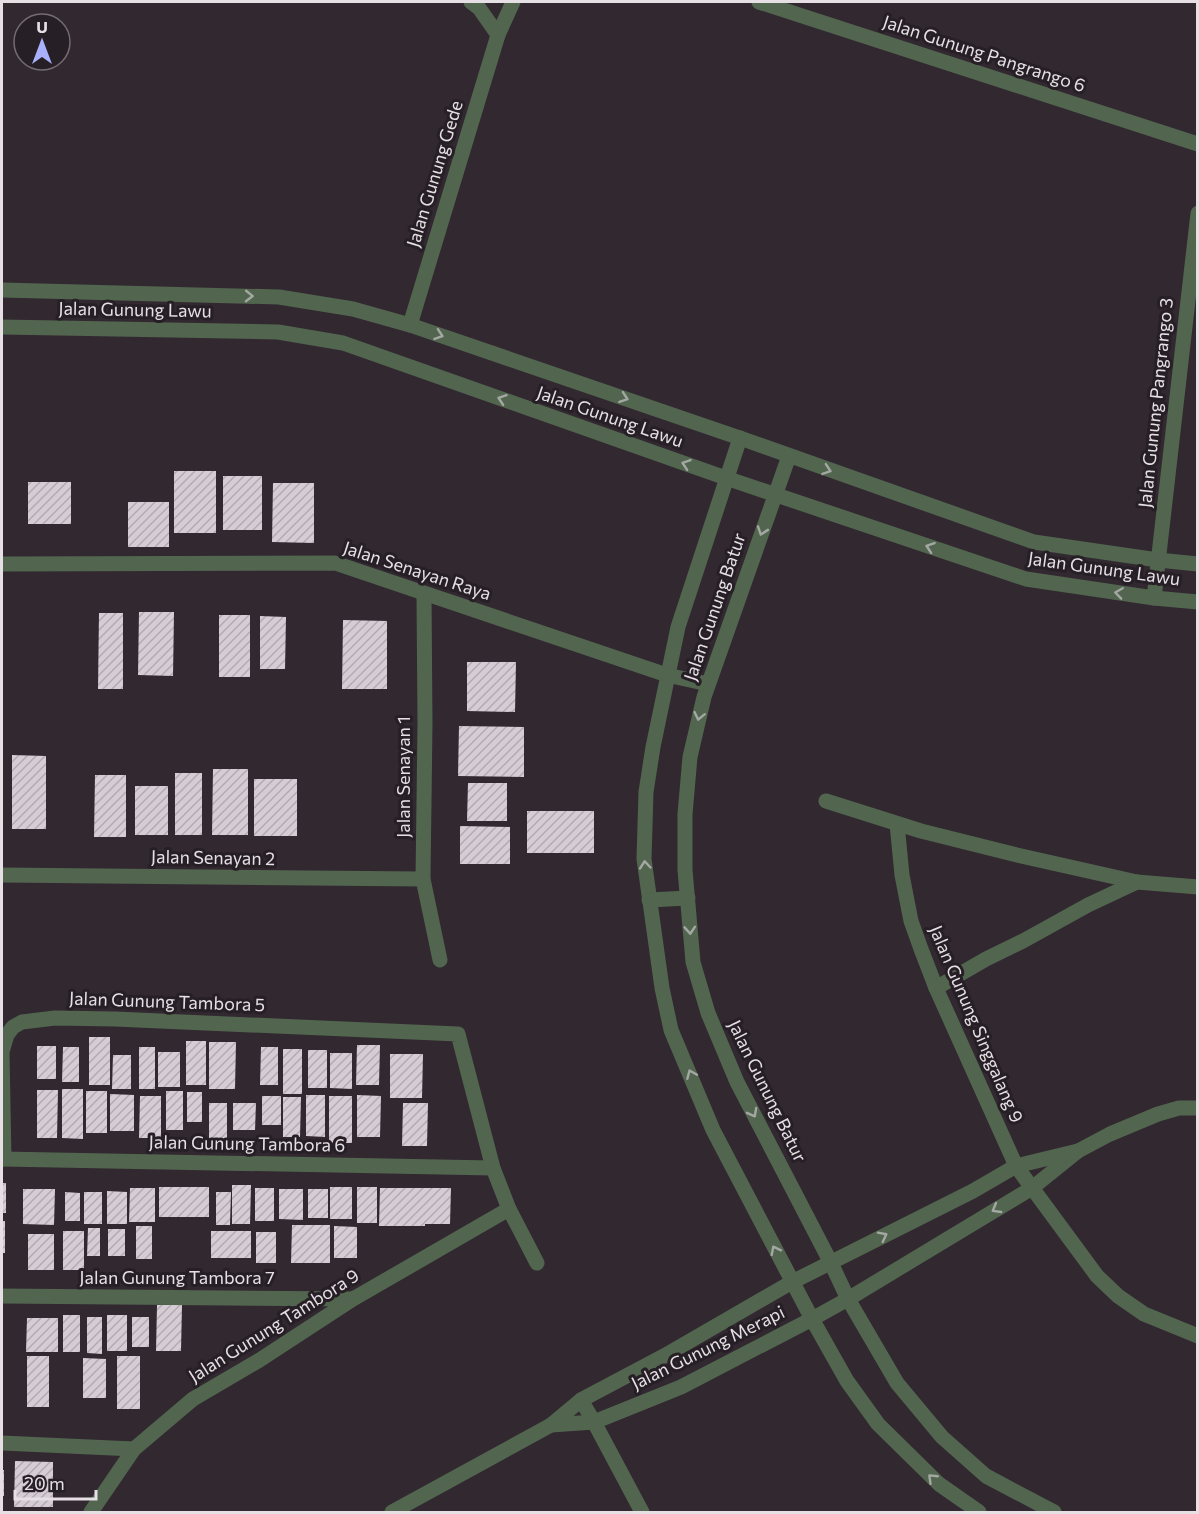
<svg xmlns="http://www.w3.org/2000/svg" width="1199" height="1514" viewBox="0 0 1199 1514" font-family="Commissioner,sans-serif">
<defs>
<pattern id="building-hatch" width="6" height="6" patternUnits="userSpaceOnUse" patternTransform="scale(1.5)"><rect width="6" height="6" fill="#d6ccd5"/><path d="M-1 1l2-2M0 6l6-6M5 7l2-2" fill="none" stroke="#b2aab1"/></pattern>
</defs>
<rect width="100%" height="100%" fill="#312830"/>
<g fill="url(#building-hatch)">
<rect x="174" y="471" width="42" height="62"/>
<rect x="223" y="476" width="39" height="54"/>
<rect x="28" y="482" width="43" height="42"/>
<polygon points="273,483 314,483 314,543 272,542"/>
<rect x="128" y="502" width="41" height="45"/>
<polygon points="139,612 174,612 173,676 138,675"/>
<polygon points="99,613 123,613 123,689 98,689"/>
<rect x="219" y="615" width="31" height="62"/>
<polygon points="260,616 286,617 285,669 260,669"/>
<polygon points="343,620 387,621 387,689 342,689"/>
<polygon points="467,662 516,662 515,712 467,711"/>
<polygon points="459,726 524,727 524,777 458,776"/>
<polygon points="12,755 46,756 46,829 12,829"/>
<polygon points="213,769 248,769 248,835 212,835"/>
<rect x="175" y="773" width="27" height="62"/>
<polygon points="95,775 126,775 126,837 94,837"/>
<rect x="254" y="779" width="43" height="57"/>
<polygon points="468,783 507,783 507,821 467,821"/>
<rect x="135" y="786" width="33" height="49"/>
<rect x="527" y="811" width="67" height="42"/>
<polygon points="460,826 510,827 510,864 460,864"/>
<rect x="89" y="1037" width="21" height="48"/>
<rect x="186" y="1041" width="20" height="44"/>
<polygon points="209,1042 236,1042 235,1089 209,1089"/>
<polygon points="357,1045 380,1045 379,1085 356,1085"/>
<rect x="37" y="1046" width="19" height="33"/>
<polygon points="63,1047 79,1047 79,1082 62,1082"/>
<rect x="139" y="1047" width="16" height="42"/>
<polygon points="261,1047 278,1047 278,1085 260,1085"/>
<rect x="283" y="1049" width="19" height="45"/>
<rect x="308" y="1050" width="19" height="38"/>
<rect x="158" y="1052" width="22" height="35"/>
<polygon points="330,1053 352,1053 352,1089 330,1088"/>
<polygon points="390,1054 423,1054 422,1098 390,1098"/>
<polygon points="113,1055 131,1055 131,1089 112,1089"/>
<polygon points="62,1089 83,1089 83,1139 62,1138"/>
<polygon points="37,1090 58,1090 57,1138 37,1138"/>
<rect x="86" y="1091" width="21" height="42"/>
<rect x="166" y="1091" width="17" height="39"/>
<rect x="187" y="1092" width="15" height="30"/>
<polygon points="110,1094 134,1095 134,1131 110,1131"/>
<polygon points="306,1095 325,1095 325,1137 306,1136"/>
<polygon points="357,1095 381,1096 380,1137 357,1137"/>
<polygon points="140,1096 161,1096 161,1138 139,1138"/>
<rect x="262" y="1096" width="19" height="29"/>
<rect x="329" y="1096" width="23" height="47"/>
<polygon points="283,1097 301,1097 300,1137 283,1137"/>
<rect x="209" y="1103" width="18" height="41"/>
<polygon points="233,1103 256,1103 255,1130 233,1130"/>
<polygon points="403,1103 428,1103 427,1146 402,1146"/>
<rect x="2" y="1183" width="4" height="30"/>
<polygon points="232,1185 251,1185 250,1224 232,1224"/>
<rect x="159" y="1187" width="50" height="30"/>
<rect x="330" y="1187" width="22" height="32"/>
<rect x="357" y="1187" width="20" height="36"/>
<polygon points="130,1188 155,1188 155,1222 129,1222"/>
<rect x="255" y="1188" width="19" height="33"/>
<polygon points="380,1188 451,1188 450,1224 425,1224 425,1226 379,1226"/>
<polygon points="23,1189 55,1189 54,1225 23,1224"/>
<polygon points="279,1189 303,1189 303,1220 279,1219"/>
<rect x="308" y="1189" width="20" height="29"/>
<polygon points="107,1191 127,1192 127,1224 107,1224"/>
<polygon points="65,1192 80,1193 80,1221 65,1221"/>
<rect x="84" y="1192" width="18" height="32"/>
<polygon points="216,1192 231,1192 230,1225 216,1225"/>
<rect x="2" y="1221" width="3" height="32"/>
<polygon points="292,1225 330,1225 330,1263 291,1263"/>
<rect x="136" y="1226" width="16" height="33"/>
<polygon points="334,1226 357,1227 357,1258 334,1258"/>
<polygon points="88,1228 100,1228 100,1256 87,1256"/>
<rect x="108" y="1229" width="17" height="27"/>
<rect x="63" y="1231" width="21" height="39"/>
<rect x="211" y="1231" width="40" height="27"/>
<rect x="256" y="1232" width="20" height="31"/>
<rect x="28" y="1234" width="26" height="36"/>
<polygon points="157,1305 182,1305 181,1351 156,1351"/>
<rect x="63" y="1315" width="17" height="37"/>
<rect x="107" y="1315" width="20" height="36"/>
<polygon points="87,1317 102,1317 102,1354 87,1353"/>
<rect x="132" y="1317" width="17" height="30"/>
<polygon points="27,1318 58,1318 58,1352 26,1352"/>
<rect x="27" y="1356" width="22" height="51"/>
<rect x="117" y="1356" width="23" height="53"/>
<polygon points="83,1358 106,1359 106,1398 83,1398"/>
<polygon points="15,1461 53,1462 53,1507 14,1507"/>
<rect x="2" y="1470" width="2" height="26"/>
</g>
<g fill="none" stroke-linecap="round" stroke-linejoin="round">
<g stroke="#52654f" stroke-width="15">
<polyline points="471,2 479,8 498,35 513,2"/>
<polyline points="759,2 1198,144"/>
<polyline points="2,290 279,297 353,309 410,325 740,438 1034,542 1158,560 1198,564"/>
<polyline points="410,325 498,35"/>
<polyline points="2,327 278,332 343,343 726,478 1026,579 1154,598 1198,602"/>
<polyline points="740,438 678,627 653,747 646,792 644,859 662,988 671,1030 713,1130 812,1319 847,1381 878,1424 939,1484 979,1512"/>
<polyline points="789,456 704,697 690,757 685,814 685,870 693,962 708,1013 737,1082 831,1263 848,1299 897,1383 942,1437 986,1476 1054,1512"/>
<polyline points="2,564 335,563 667,675 708,684"/>
<polyline points="424,594 425,724 423,879 440,960"/>
<polyline points="1154,598 1198,213"/>
<polyline points="826,801 921,831 1017,855 1137,882 1198,887"/>
<polyline points="897,824 902,875 911,921 921,949 936,988 1016,1166 1097,1276 1118,1296 1144,1314 1198,1336"/>
<polyline points="2,875 423,879"/>
<polyline points="649,900 688,898"/>
<polyline points="936,988 986,959 1023,941 1088,905 1137,882"/>
<polyline points="2,1159 493,1168"/>
<polyline points="4,1159 2,1052 7,1035 13,1027 22,1022 55,1018 115,1019 458,1034 493,1168 509,1209 537,1263"/>
<polyline points="2,1296 352,1299"/>
<polyline points="581,1400 594,1422 642,1512"/>
<polyline points="551,1425 594,1422 681,1387 812,1319 848,1299 1032,1188 1078,1151 1110,1134 1158,1114 1179,1108 1198,1108"/>
<polyline points="2,1443 134,1449"/>
<polyline points="91,1512 134,1449 193,1399 258,1361 353,1299 509,1209"/>
<polyline points="392,1512 551,1425 581,1400 664,1356 792,1282 973,1191 1016,1166 1078,1151"/>
</g>
</g>
<defs><path id="oneway-chevron" d="M-2-3.5L2.5 0L-2 3.5" fill="none" stroke-width="1.6" stroke-linecap="round" stroke-linejoin="round" transform="scale(1.5)"/></defs>
<g stroke="#a3a9a2">
<use href="#oneway-chevron" transform="translate(249 296) rotate(1)"/>
<use href="#oneway-chevron" transform="translate(439 335) rotate(19)"/>
<use href="#oneway-chevron" transform="translate(624 398) rotate(19)"/>
<use href="#oneway-chevron" transform="translate(502 399) rotate(-161)"/>
<use href="#oneway-chevron" transform="translate(686 464) rotate(-161)"/>
<use href="#oneway-chevron" transform="translate(827 470) rotate(19)"/>
<use href="#oneway-chevron" transform="translate(762 531) rotate(109)"/>
<use href="#oneway-chevron" transform="translate(930 547) rotate(-161)"/>
<use href="#oneway-chevron" transform="translate(1119 593) rotate(-172)"/>
<use href="#oneway-chevron" transform="translate(699 716) rotate(102)"/>
<use href="#oneway-chevron" transform="translate(645 865) rotate(-95)"/>
<use href="#oneway-chevron" transform="translate(690 930) rotate(86)"/>
<use href="#oneway-chevron" transform="translate(691 1074) rotate(-113)"/>
<use href="#oneway-chevron" transform="translate(753 1113) rotate(62)"/>
<use href="#oneway-chevron" transform="translate(996 1209) rotate(150)"/>
<use href="#oneway-chevron" transform="translate(883 1236) rotate(-27)"/>
<use href="#oneway-chevron" transform="translate(775 1250) rotate(-117)"/>
<use href="#oneway-chevron" transform="translate(932 1478) rotate(-136)"/>
</g>
<g text-anchor="middle" stroke-width="6" stroke-linejoin="round" paint-order="stroke">
<g font-size="18" fill="#e6e0e5" stroke="#271f26">
<text transform="translate(984 54) rotate(18)" y="6">Jalan Gunung Pangrango 6</text>
<text transform="translate(435 174) rotate(-73)" y="6">Jalan Gunung Gede</text>
<text transform="translate(135 310) rotate(1)" y="6">Jalan Gunung Lawu</text>
<text transform="translate(1156 403) rotate(-84)" y="6">Jalan Gunung Pangrango 3</text>
<text transform="translate(610 417) rotate(19)" y="6">Jalan Gunung Lawu</text>
<text transform="translate(1104 569) rotate(8)" y="6">Jalan Gunung Lawu</text>
<text transform="translate(417 571) rotate(18)" y="6">Jalan Senayan Raya</text>
<text transform="translate(715 607) rotate(-71)" y="6">Jalan Gunung Batur</text>
<text transform="translate(404 777) rotate(-90)" y="6">Jalan Senayan 1</text>
<text transform="translate(213 858) rotate(1)" y="6">Jalan Senayan 2</text>
<text transform="translate(167 1002) rotate(2)" y="6">Jalan Gunung Tambora 5</text>
<text transform="translate(976 1024) rotate(67)" y="6">Jalan Gunung Singgalang 9</text>
<text transform="translate(767 1091) rotate(64)" y="6">Jalan Gunung Batur</text>
<text transform="translate(247 1144) rotate(1)" y="6">Jalan Gunung Tambora 6</text>
<text x="177" y="1284">Jalan Gunung Tambora 7</text>
<text transform="translate(274 1326) rotate(-32)" y="6">Jalan Gunung Tambora 9</text>
<text transform="translate(708 1348) rotate(-26)" y="6">Jalan Gunung Merapi</text>
</g>
</g>
<rect width="1199" height="1514" fill="none" stroke="#e6e0e5" stroke-width="6"/>
<g transform="translate(42 42)"><circle r="28" fill="#271f26" stroke="#736c72" stroke-width="1.5"/>
<path d="M0-4.5L10 22L0 15L-10 22Z" fill="#a9b0fc"/>
<text y="-9" font-size="16" font-weight="bold" text-anchor="middle" fill="#e6e0e5">U</text>
</g>
<path d="M15 1490v9h81v-9" fill="none" stroke="#e6e0e5" stroke-width="3"/>
<text x="24" y="1490" font-size="18" fill="#e6e0e5" stroke="#271f26" stroke-width="4.5" paint-order="stroke">20 m</text>
</svg>
